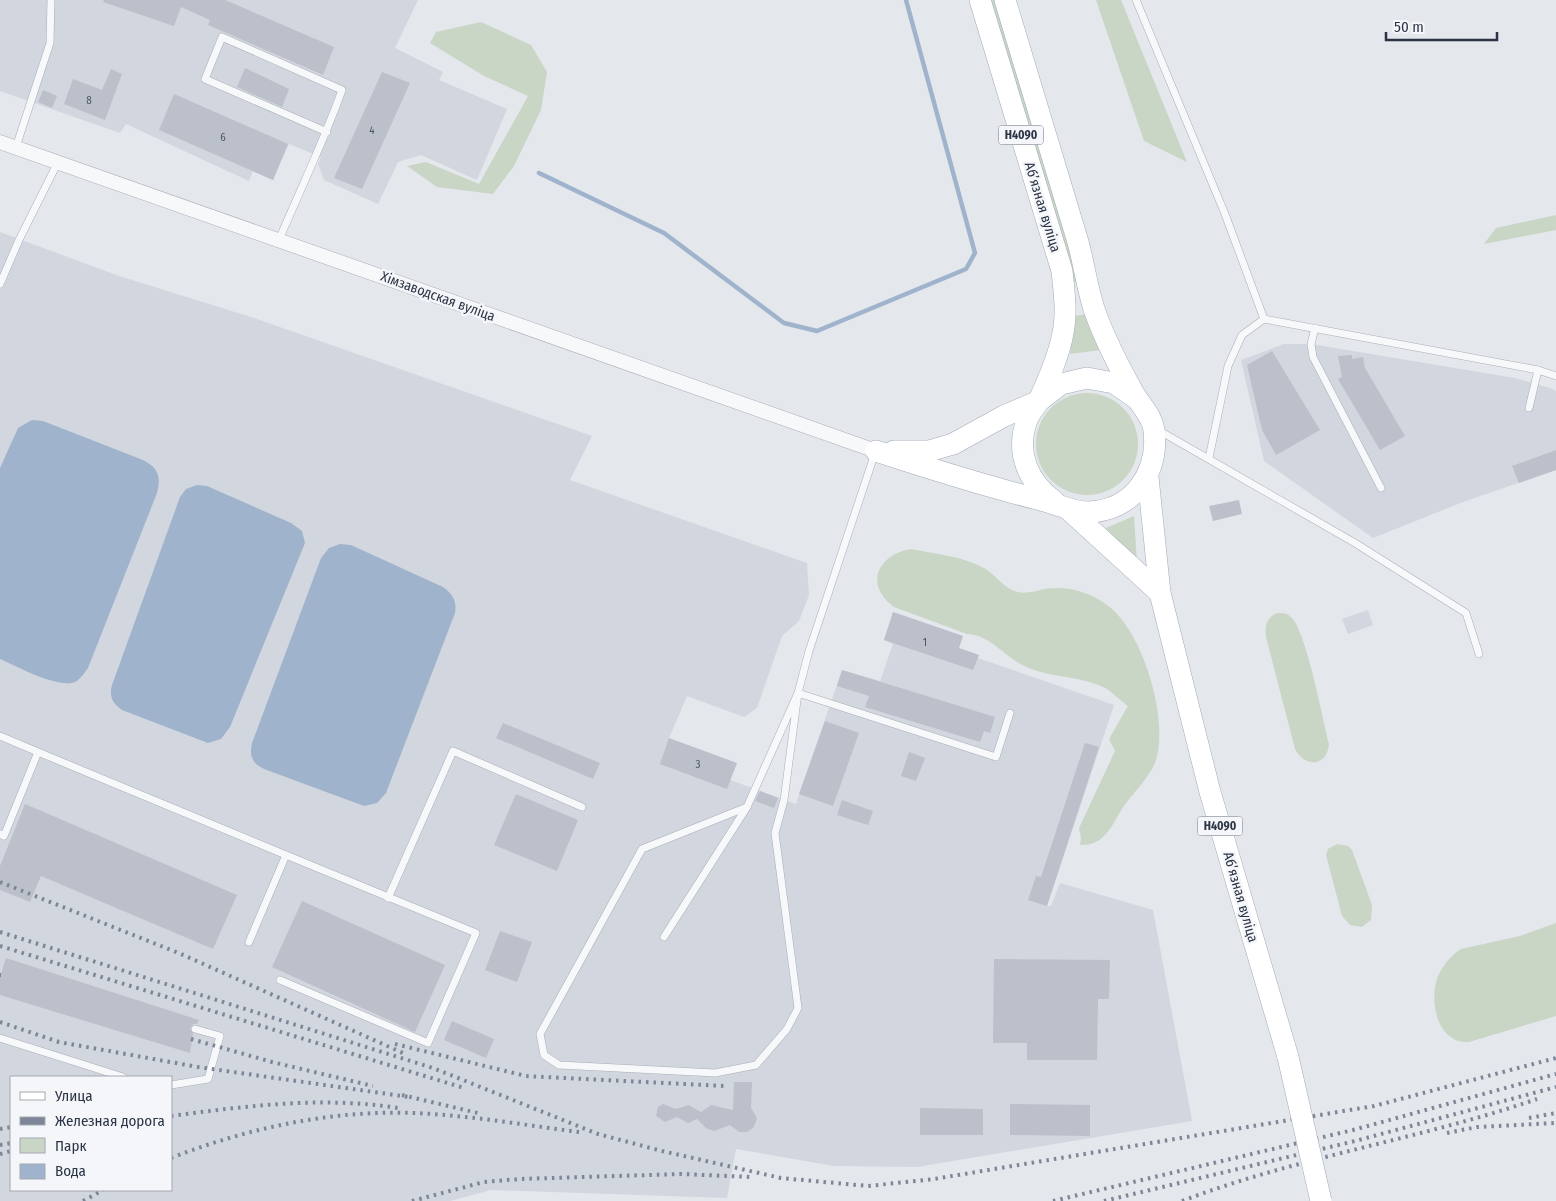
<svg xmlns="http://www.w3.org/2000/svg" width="1556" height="1201" viewBox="0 0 1556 1201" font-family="'Fira Sans Condensed',sans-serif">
<rect width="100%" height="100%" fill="#e4e7ec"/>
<g fill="#d2d6de" fill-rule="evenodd">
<polygon points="0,0 418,0 395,48 443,72 439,80 507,109 477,180 421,155 398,162 378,204 324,180 318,164 321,157 289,144 273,180 253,171 249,181 126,124 120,133 0,91"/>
<path d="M 0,232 L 119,276 L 251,317 L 592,436 L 570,480 L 807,563 L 809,595 L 799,621 L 782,636 L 757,708 L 744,717 L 687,696 L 669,738 L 730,780 L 796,804 L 842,670 L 880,681 L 893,644 L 884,640 L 893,612 L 963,636 L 959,648 L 979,655 L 978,658 L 1114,705 L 1047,906 L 1051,906 L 1060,883 L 1153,910 L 1192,1121 L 917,1167 L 834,1166 L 736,1149 L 727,1198 L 491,1190 L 450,1201 L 0,1201 ZM 11,1077 L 171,1077 L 171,1190 L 11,1190 Z"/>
<polygon points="1284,344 1311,344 1515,378 1550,388 1556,391 1556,470 1463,502 1373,538 1264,461 1241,360"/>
<polygon points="1368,610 1373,625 1348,634 1342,619"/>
</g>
<g fill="#c9d6c5">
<polygon points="988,0 995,0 1078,280 1074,283"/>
<polygon points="1096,0 1121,0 1187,162 1144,141"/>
<polygon points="481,22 531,45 547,72 541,110 514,166 493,194 437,187 407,166 426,162 479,184 528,96 484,76 430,43 436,32"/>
<polygon points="1556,215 1556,230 1484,244 1496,228"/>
<polygon points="1086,314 1101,350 1070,354 1075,316"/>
<circle cx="1087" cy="444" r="51"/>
<polygon points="1134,516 1137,562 1106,528"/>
<path d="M 911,549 C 936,554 962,556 984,568 C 996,575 1004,589 1018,592 C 1026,594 1036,591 1044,589 C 1068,585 1092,592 1111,608 C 1144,636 1170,722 1155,763 C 1148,780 1132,793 1122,809 C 1111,827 1104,846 1080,845 L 1081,838 L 1079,828 L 1115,751 L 1109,739 L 1128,706 C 1121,701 1114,694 1107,689 C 1083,676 1053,678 1029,668 C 1005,659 992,635 967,634 L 894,607 C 864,585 877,555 911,549 Z"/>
<path d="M 1277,613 C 1283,613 1287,613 1291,617 C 1306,630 1323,720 1329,744 C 1327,767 1305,768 1295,749 L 1266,637 C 1265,626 1266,618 1277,613 Z"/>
<polygon points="1337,844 1348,846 1352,850 1372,905 1371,920 1362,927 1350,925 1342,916 1326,855 1328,849"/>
<path d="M 1556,923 L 1556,1016 L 1469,1042 C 1438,1044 1429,1003 1437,979 C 1442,966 1450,956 1461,949 L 1520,936 Z"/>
</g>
<g fill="#9fb4cc">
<path d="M 32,420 L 43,421 L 143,460 C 159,468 161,477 157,493 L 88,668 C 84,673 81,679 75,682 C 58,689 16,666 0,659 L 0,468 L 18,428 Z"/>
<path d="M 197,485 L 207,486 L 291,523 L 302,531 L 305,543 L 230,727 L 221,739 L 208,743 L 122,710 C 112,703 109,696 112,685 L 180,497 L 186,489 Z"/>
<path d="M 340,544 L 351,545 L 443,587 C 453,594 457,602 455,613 L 386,793 L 377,803 L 364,806 L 264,769 C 252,763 249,756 252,743 L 321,558 L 329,548 Z"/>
</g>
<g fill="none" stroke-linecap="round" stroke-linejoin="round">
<polyline stroke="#9fb4cc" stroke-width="4.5" points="539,173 664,233 784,323 817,331 966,269 975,253 906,0"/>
</g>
<g fill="#bbc0ca">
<polygon points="104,0 225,0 334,47 323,75 208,25 210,20 181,7 174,26 103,2"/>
<polygon points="245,68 289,89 282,107 237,87"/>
<polygon points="111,69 122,74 105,120 64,104 73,79 102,90"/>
<polygon points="382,72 410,83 362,189 334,178"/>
<polygon points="43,90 57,96 52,108 38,102"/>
<polygon points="174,94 288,144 273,180 159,130"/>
<polygon points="1272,351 1320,430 1276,455 1262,430 1247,365"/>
<polygon points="1352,355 1352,359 1363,357 1365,368 1405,436 1380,450 1338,379 1342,377 1338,356"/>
<polygon points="1556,450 1556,470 1519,483 1512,466"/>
<polygon points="1239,500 1242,514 1213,521 1209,506"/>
<polygon points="893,612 963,636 959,648 979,655 973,670 884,640"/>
<polygon points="842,670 995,717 990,733 984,731 980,742 865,707 869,696 837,686"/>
<polygon points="825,721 859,733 833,806 799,794"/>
<polygon points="503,723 600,763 593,779 496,738"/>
<polygon points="669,738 737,763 727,789 660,764"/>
<polygon points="1085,743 1099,747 1047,906 1028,900 1036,876 1041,877"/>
<polygon points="909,752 925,758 916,781 901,776"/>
<polygon points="760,791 778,798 774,808 755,801"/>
<polygon points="516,794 578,820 557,871 494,845"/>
<polygon points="842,800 873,811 868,825 837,815"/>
<polygon points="25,804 237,895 213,949 41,876 30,902 0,890 0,866"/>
<polygon points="302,901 445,965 415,1032 272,967"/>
<polygon points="500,931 532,942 517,982 485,970"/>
<polygon points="6,958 199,1020 197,1024 193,1024 190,1028 193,1034 190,1053 0,995 0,977"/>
<polygon points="994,959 1110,960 1109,999 1098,999 1097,1060 1027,1060 1027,1043 993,1043"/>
<polygon points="452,1021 494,1039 486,1058 444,1040"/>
<polygon points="734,1082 752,1082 751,1108 757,1118 754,1127 747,1132 739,1132 730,1125 714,1131 706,1128 697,1119 688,1123 677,1117 665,1122 656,1116 658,1107 663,1104 676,1109 689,1105 701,1112 711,1105 733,1110"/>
<polygon points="1010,1104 1090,1105 1090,1136 1010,1135"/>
<polygon points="920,1108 983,1109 983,1135 920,1135"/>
</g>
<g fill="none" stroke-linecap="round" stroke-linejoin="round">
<defs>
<g id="lane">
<polyline points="1136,0 1225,214 1264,319 1538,370 1556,376"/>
<polyline points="16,147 50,43 51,0"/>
<path d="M 279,240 C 300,190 324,141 342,90 L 222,37 L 205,79 L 327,132"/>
<polyline points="0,284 19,240 58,162"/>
<polyline points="1315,328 1311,344 1313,357 1381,488"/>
<polyline points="1529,408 1538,370"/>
<polyline points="1158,430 1355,543 1466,613 1479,654"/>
<polyline points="875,453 809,651 798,693 747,807 642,849 540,1034 544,1055 559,1065 715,1073 756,1065 787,1029 798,1008 775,833 784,800 798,693 996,757 1010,713"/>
<polyline points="1209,458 1228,366 1242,335 1264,319"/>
<polyline points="0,736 38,752"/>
<polyline points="0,834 4,836 38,752 286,855"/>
<polyline points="388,898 453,751 582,807"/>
<polyline points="664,937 747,807"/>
<polyline points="249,942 286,855 476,933 428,1043 280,980"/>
<polyline points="0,1038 123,1077"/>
<polyline points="171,1085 208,1079 220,1036 195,1029"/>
</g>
<polyline id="street" points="0,142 876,451"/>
<g id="primary">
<path d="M 980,0 L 1062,271 C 1065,300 1068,318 1060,346 C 1055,364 1047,383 1039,400 C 1036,407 1030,412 1027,420 C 1015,453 1028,482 1055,502"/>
<path d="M 876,451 C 931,469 985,486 1041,500 C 1057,504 1072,512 1088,512 C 1133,511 1159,473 1154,430 C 1152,415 1140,405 1133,392 C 1118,365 1104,338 1094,309 C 1087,287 1084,264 1078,242 C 1054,162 1030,81 1005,0"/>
<polyline points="894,451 929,451 953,444 1004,416 1039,401 1061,384 1087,378 1114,383 1136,398"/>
<polyline points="1148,477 1160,593 1210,792 1288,1057"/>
<polyline points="1068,509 1160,593"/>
</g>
</defs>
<use href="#lane" stroke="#a9aeb7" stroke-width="8"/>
<use href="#street" stroke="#a9aeb7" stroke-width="15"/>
<use href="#primary" stroke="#a3abb8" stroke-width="22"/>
<use href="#lane" stroke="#f7f8fa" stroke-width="7"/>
<use href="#street" stroke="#f7f8fa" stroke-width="14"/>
<use href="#primary" stroke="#fff" stroke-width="21"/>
<g stroke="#7d8696" stroke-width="4" stroke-dasharray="2.5 5" stroke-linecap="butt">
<polyline points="0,882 181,954 403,1053"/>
<polyline points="0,932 433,1068 598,1134 662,1151 781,1178 868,1186 934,1179 1374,1106 1556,1058"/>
<polyline points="0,946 464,1088"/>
<polyline points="0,975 1,975"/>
<polyline points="0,1022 59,1042 198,1067 409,1097"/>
<polyline points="191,1039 272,1062 373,1086"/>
<polyline points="395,1044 526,1076 724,1086"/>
<polyline points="402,1095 482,1114"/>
<path d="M 171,1116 C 246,1106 322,1096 398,1108"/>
<polyline points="1529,1118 1556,1113"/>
<polyline points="0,1129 11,1127"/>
<polyline points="1447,1133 1477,1127 1556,1123"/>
<polyline points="0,1145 11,1143"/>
<polyline points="0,1154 11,1151"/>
<path d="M 171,1158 C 248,1128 331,1110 413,1113 C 468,1115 524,1125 579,1132"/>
<polyline points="83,1201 103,1190"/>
<polyline points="412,1201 484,1182 519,1179 681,1174 751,1177"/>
<polyline points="1053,1201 1353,1130 1556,1074"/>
<polyline points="1104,1201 1355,1141 1556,1087"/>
<path d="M 1182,1201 C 1297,1157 1421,1139 1537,1099"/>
</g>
<defs>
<polyline id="primary-bridge" points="1288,1057 1321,1201"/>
</defs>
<use href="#primary-bridge" stroke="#a3abb8" stroke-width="22" stroke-linecap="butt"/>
<use href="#primary-bridge" stroke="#fff" stroke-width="21"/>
</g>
<g text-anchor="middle" stroke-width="5" stroke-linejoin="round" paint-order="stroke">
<g font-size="11" fill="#4f5766">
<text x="89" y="104">8</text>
<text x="372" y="134">4</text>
<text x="223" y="141">6</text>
<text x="925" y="646">1</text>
<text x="698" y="768">3</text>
</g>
<g fill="#f4f6f9" stroke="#676e7b" stroke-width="1">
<rect x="998.5" y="125.5" width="45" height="19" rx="4"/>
<rect x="1197.5" y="816.5" width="45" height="19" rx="4"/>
</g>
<g font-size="12" font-weight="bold" fill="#2b3445">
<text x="1021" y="139">Н4090</text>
<text x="1220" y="830">Н4090</text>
</g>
<g font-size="14" fill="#2b3445" stroke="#f4f6f9">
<text transform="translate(1043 207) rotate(73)" y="5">Абʼязная вуліца</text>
<text transform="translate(438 296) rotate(20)" y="5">Хімзаводская вуліца</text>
<text transform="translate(1241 897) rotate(74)" y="5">Абʼязная вуліца</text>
</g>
</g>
<rect x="10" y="1076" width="162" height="115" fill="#f4f6f9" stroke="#a4a8b1"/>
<rect x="20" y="1092" width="25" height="8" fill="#ffffff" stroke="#a4a8b1"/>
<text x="55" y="1101" font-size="15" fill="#2b3445">Улица</text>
<rect x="20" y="1117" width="25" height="8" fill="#7d8696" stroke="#a4a8b1"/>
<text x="55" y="1126" font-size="15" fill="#2b3445">Железная дорога</text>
<rect x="20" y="1138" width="25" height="15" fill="#c9d6c5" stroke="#a4a8b1"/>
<text x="55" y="1151" font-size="15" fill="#2b3445">Парк</text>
<rect x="20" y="1164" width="25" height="15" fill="#9fb4cc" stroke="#a4a8b1"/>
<text x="55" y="1176" font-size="15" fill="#2b3445">Вода</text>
<path d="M1386 32v8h111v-8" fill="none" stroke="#2b3445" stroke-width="2.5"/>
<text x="1394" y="32" font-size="15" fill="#2b3445" stroke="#f4f6f9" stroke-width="4" paint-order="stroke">50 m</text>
</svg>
